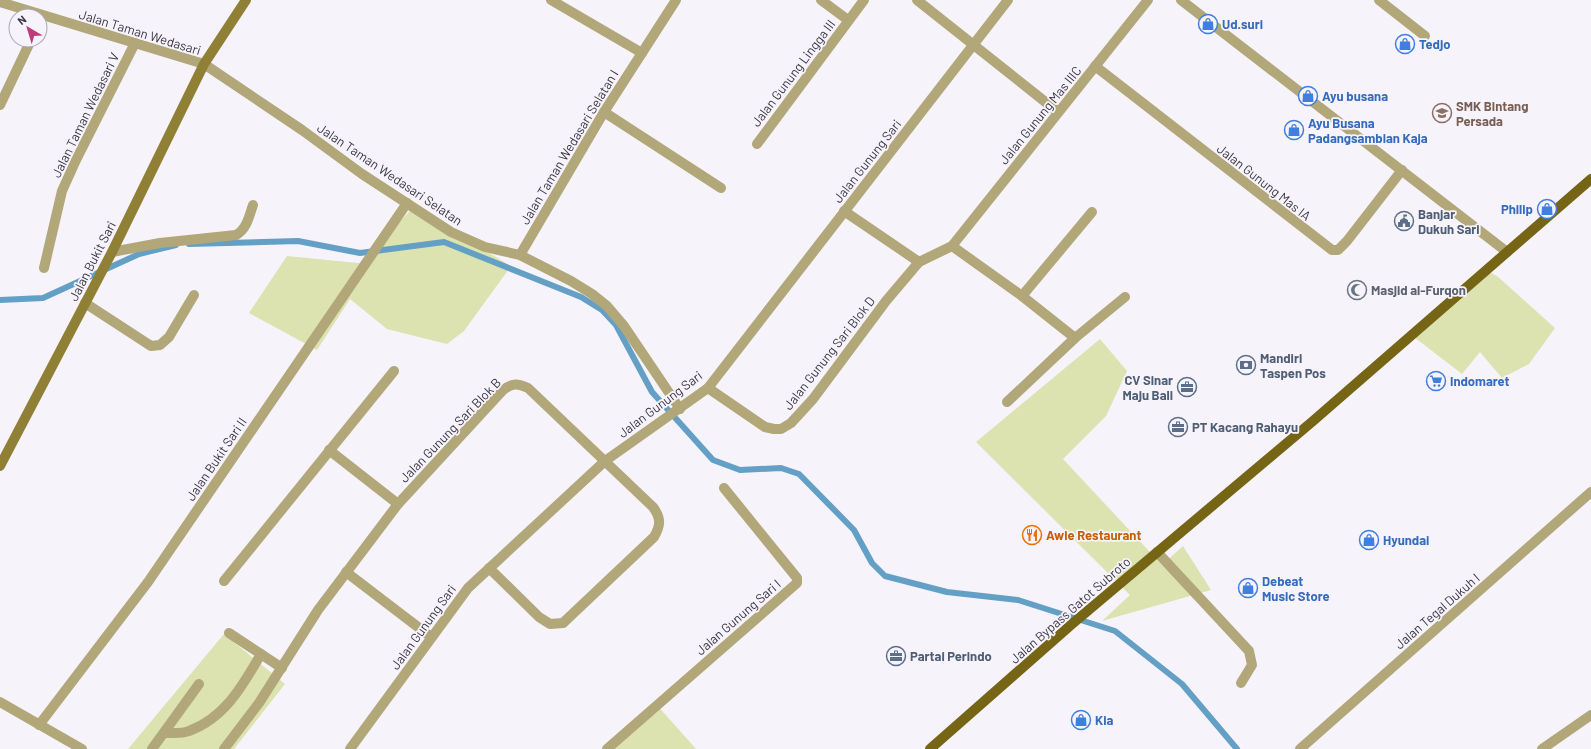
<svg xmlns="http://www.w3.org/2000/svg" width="1591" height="749" viewBox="0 0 1591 749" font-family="Barlow,sans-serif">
<rect width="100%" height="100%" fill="#f6f3fb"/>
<g fill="#dce3b0">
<polygon points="413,208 511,266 464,331 447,344 387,329 350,299 317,350 249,313 287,256 368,264 381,240"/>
<polygon points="1489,272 1497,276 1555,328 1529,364 1502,378 1480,352 1462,374 1414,337"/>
<polygon points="1100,339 1127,371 1106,416 1063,459 1162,565 1183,546 1211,590 1102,621 1130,595 976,442"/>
<polygon points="224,634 285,684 234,749 128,749"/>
<polygon points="656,704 696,749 606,749"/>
</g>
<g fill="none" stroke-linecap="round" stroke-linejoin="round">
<g stroke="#64a0c5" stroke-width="6">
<polyline points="189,244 298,241 360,253 444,242 581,297 602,310 616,325 652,392 713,460 740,470 781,468 799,474 854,530 872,563 885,576 947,592 1018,600 1115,631 1182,684 1237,749"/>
<polyline points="0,300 43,298 139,254 176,245"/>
</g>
<g stroke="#b1a778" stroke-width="10">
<polyline points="551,0 642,53"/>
<polyline points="821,0 848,20"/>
<polyline points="917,0 1058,112"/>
<polyline points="1181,0 1507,252"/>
<polyline points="1379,0 1425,36"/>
<polyline points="0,2 204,64 302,130 362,174 451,232 485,247 520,255 571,281 592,294 607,306 624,326 680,409"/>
<polyline points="1095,66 1332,250 1338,250 1347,241 1402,170"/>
<polyline points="0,105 31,40"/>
<polyline points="604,112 721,188"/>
<polyline points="757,144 864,0"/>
<polyline points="844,211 919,262 952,246 1148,0"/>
<polyline points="952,246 1022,296 1075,338"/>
<path d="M 112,252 L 160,243 L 236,235 C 247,229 249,216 253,205"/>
<polyline points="520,255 604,112 676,0"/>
<polyline points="44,268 62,191 76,160 135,43"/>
<polyline points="1022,296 1092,212"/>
<polyline points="85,303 151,346 160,345 169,337 194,295"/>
<polyline points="708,388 765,427 774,429 781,429 791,423 813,399 886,301 919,262"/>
<polyline points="1007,402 1075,338 1125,297"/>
<polyline points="329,450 398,504"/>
<polyline points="1157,552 1249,651 1252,665 1241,683"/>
<polyline points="346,572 431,637"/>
<polyline points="224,581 394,371"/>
<polyline points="229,633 282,668"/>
<polyline points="0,702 82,749"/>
<polyline points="39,725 148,582 407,203"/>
<path d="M 165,733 C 172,733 182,734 189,731 C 225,718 243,685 261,654"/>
<polyline points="152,749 199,684"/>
<path d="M 224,749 L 259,703 L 318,610 L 398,504 L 502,391 C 511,383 517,383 528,388 L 653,507 C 661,518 661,525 654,537 L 563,623 L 550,624 L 539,617 L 489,568"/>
<polyline points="350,749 468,588 605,461 708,388 1008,0"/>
<polyline points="607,749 797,583 797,578 724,488"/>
<polyline points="1300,749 1591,492"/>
<polyline points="1542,749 1591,715"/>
</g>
<polyline stroke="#908035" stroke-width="10" points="0,466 112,252 204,64 246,0"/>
<polyline stroke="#756514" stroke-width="10" points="930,749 1072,624 1313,421 1591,179"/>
</g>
<defs>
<symbol id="shop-ring" viewBox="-11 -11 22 22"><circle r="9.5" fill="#f6f3fb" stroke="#3f7fe0" stroke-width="1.5"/><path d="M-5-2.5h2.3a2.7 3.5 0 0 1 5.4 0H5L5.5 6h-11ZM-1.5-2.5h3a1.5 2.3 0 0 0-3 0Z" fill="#3f7fe0"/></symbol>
<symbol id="school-ring" viewBox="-11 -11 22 22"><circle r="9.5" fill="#f6f3fb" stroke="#8d6e63" stroke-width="1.5"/><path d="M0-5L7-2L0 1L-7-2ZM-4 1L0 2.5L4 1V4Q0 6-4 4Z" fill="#8d6e63"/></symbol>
<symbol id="civic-ring" viewBox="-11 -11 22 22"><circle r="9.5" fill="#f6f3fb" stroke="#5c6f8a" stroke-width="1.5"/><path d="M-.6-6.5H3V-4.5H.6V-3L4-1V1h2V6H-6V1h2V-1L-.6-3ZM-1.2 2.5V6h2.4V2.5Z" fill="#5c6f8a"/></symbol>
<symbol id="mosque-ring" viewBox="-11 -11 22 22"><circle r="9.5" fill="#f6f3fb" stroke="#6b7280" stroke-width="1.5"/><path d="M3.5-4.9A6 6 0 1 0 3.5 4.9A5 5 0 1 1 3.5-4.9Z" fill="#6b7280"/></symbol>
<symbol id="bank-ring" viewBox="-11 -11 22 22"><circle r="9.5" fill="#f6f3fb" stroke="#5c6f8a" stroke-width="1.5"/><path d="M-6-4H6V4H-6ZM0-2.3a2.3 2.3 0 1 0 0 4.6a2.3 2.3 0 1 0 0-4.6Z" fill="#5c6f8a"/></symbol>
<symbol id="supermarket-ring" viewBox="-11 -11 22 22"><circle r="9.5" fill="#f6f3fb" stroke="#3f7fe0" stroke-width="1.5"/><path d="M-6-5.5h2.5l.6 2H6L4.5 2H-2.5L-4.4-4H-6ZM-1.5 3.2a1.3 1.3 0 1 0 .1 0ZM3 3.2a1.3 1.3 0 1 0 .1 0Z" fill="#3f7fe0"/></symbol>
<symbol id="office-ring" viewBox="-11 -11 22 22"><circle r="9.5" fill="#f6f3fb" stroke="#5c6f8a" stroke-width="1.5"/><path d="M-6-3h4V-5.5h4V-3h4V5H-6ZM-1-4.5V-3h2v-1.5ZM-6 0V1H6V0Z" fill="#5c6f8a"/></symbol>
<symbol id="restaurant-ring" viewBox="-11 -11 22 22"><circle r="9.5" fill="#f6f3fb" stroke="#e8710a" stroke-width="1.5"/><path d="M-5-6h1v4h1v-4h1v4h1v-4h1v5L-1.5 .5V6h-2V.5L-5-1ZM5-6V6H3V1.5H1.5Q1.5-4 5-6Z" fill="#e8710a"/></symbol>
</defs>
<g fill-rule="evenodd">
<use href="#shop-ring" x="1197" y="13" width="22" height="22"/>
<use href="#shop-ring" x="1394" y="33" width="22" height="22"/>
<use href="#shop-ring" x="1297" y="85" width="22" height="22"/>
<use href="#school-ring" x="1431" y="102" width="22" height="22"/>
<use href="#shop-ring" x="1283" y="119" width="22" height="22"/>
<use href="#shop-ring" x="1536" y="198" width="22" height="22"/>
<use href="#civic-ring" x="1393" y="210" width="22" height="22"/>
<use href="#mosque-ring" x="1346" y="279" width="22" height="22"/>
<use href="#bank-ring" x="1235" y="354" width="22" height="22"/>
<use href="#supermarket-ring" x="1425" y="370" width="22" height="22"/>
<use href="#office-ring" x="1176" y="376" width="22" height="22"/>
<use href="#office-ring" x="1167" y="416" width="22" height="22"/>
<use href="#restaurant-ring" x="1021" y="524" width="22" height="22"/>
<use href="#shop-ring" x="1358" y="529" width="22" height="22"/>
<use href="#shop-ring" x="1237" y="577" width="22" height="22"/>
<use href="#office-ring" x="885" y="645" width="22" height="22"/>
<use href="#shop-ring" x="1070" y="709" width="22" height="22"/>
</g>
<g text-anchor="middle" stroke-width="3.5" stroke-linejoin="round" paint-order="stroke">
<g font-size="13" font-weight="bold" fill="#366cbe" stroke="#f6f3fb" text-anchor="start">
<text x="1222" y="29">Ud.suri</text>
<text x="1419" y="49">Tedjo</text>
<text x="1322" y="101">Ayu busana</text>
<text x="1308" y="128">Ayu Busana<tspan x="1308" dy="15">Padangsambian Kaja</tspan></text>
<text x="1533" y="214" text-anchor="end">Philip</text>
<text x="1450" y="386">Indomaret</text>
<text x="1383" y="545">Hyundai</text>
<text x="1262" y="586">Debeat<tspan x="1262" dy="15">Music Store</tspan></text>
<text x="1095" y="725">Kia</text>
</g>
<g font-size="13" fill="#3b3644" stroke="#f6f3fb">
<text transform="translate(140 32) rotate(17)" y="5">Jalan Taman Wedasari</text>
<text transform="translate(793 73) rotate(-53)" y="5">Jalan Gunung Lingga III</text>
<text transform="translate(85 115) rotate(-64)" y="5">Jalan Taman Wedasari V</text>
<text transform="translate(1040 115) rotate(-51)" y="5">Jalan Gunung Mas IIIC</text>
<text transform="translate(569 147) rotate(-59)" y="5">Jalan Taman Wedasari Selatan I</text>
<text transform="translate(867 161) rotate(-52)" y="5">Jalan Gunung Sari</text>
<text transform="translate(390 174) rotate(34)" y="5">Jalan Taman Wedasari Selatan</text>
<text transform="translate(1264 182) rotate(38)" y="5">Jalan Gunung Mas IA</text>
<text transform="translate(92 261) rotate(-63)" y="5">Jalan Bukit Sari</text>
<text transform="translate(829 353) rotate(-52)" y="5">Jalan Gunung Sari Blok D</text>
<text transform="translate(660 404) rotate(-37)" y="5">Jalan Gunung Sari</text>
<text transform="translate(450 430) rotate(-46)" y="5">Jalan Gunung Sari Blok B</text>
<text transform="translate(216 459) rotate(-56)" y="5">Jalan Bukit Sari II</text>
<text transform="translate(1070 610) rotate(-41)" y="5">Jalan Bypass Gatot Subroto</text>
<text transform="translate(1437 611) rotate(-41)" y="5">Jalan Tegal Dukuh I</text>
<text transform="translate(738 617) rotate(-41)" y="5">Jalan Gunung Sari I</text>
<text transform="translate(423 627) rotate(-54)" y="5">Jalan Gunung Sari</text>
</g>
<g font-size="13" font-weight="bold" fill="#785e54" stroke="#f6f3fb" text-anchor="start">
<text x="1456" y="111">SMK Bintang<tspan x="1456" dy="15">Persada</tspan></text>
</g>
<g font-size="13" font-weight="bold" fill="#4e5e75" stroke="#f6f3fb" text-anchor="start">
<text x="1418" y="219">Banjar<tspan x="1418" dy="15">Dukuh Sari</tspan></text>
<text x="1260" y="363">Mandiri<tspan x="1260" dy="15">Taspen Pos</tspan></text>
<text x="1173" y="385" text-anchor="end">CV Sinar<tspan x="1173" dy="15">Maju Bali</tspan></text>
<text x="1192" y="432">PT Kacang Rahayu</text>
<text x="910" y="661">Partai Perindo</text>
</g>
<g font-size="13" font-weight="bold" fill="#5b616d" stroke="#f6f3fb" text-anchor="start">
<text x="1371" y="295">Masjid al-Furqon</text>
</g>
<g font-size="13" font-weight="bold" fill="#c56008" stroke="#f6f3fb" text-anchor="start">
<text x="1046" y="540">Awie Restaurant</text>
</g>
</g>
<g transform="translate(28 28) rotate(322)"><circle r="19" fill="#f6f3fb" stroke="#aba7b2"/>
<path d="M0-3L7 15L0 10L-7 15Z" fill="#c13a7b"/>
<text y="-6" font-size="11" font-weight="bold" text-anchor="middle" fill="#3b3644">N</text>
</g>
</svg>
